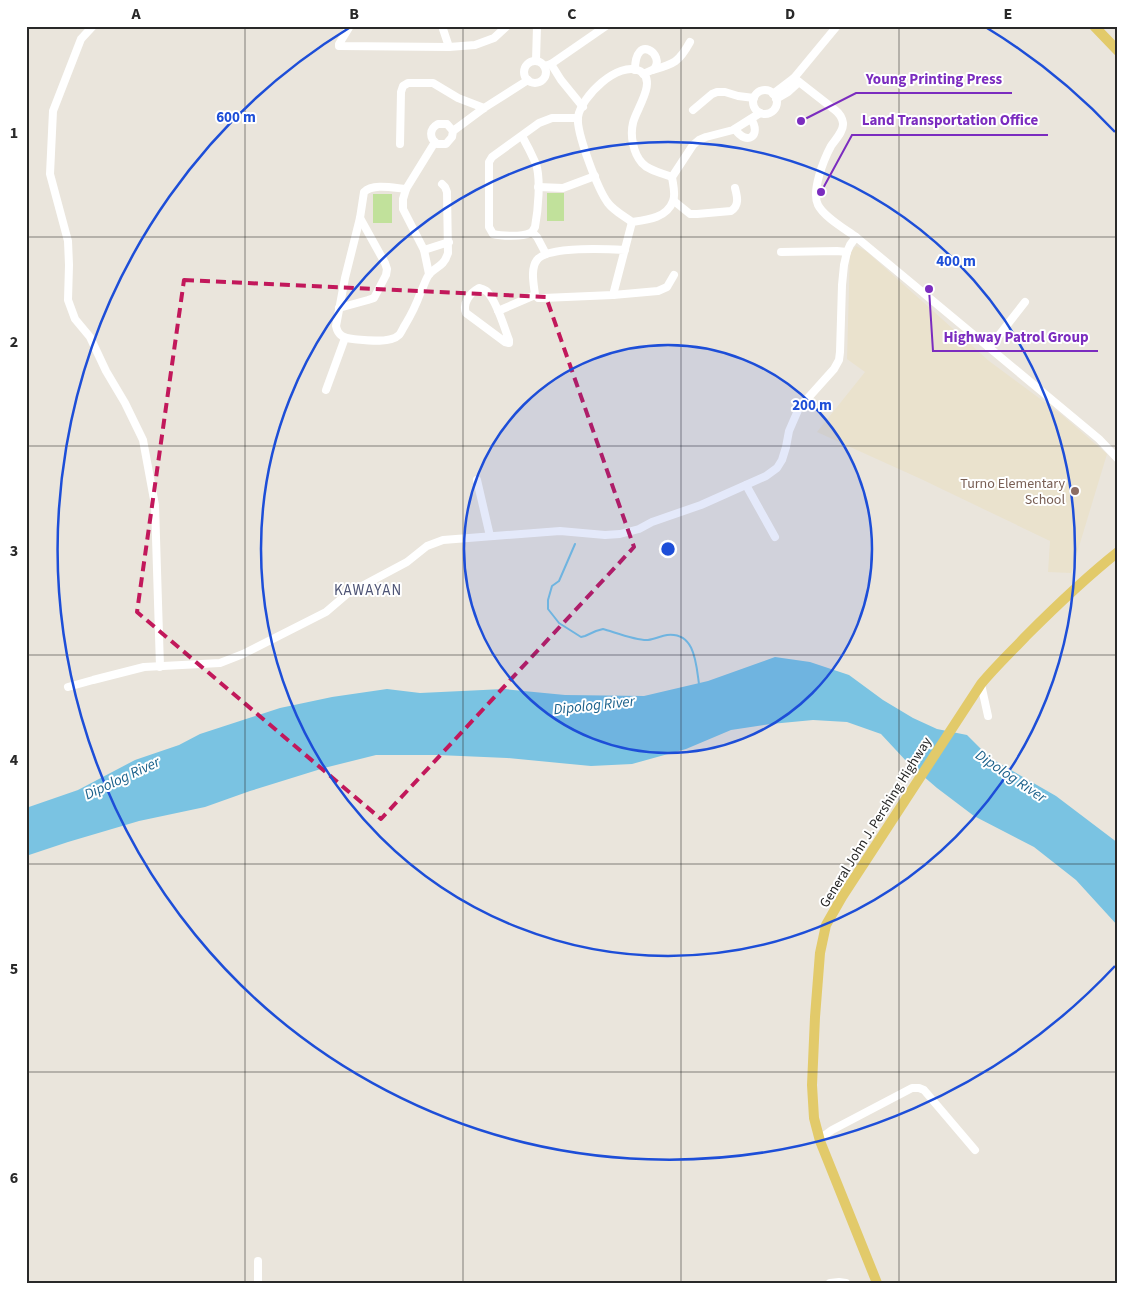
<svg xmlns="http://www.w3.org/2000/svg" width="1144" height="1309" viewBox="0 0 1144 1309" font-family="'Source Sans 3',sans-serif">
<rect width="100%" height="100%" fill="#eae5dc"/>
<polygon fill="#eae2cd" points="856,246 866,251 989,361 1062,415 1107,454 1071,573 1048,572 1050,541 921,479 817,432 865,372 847,359 850,253"/>
<g fill="#c1e19b">
<rect x="547" y="193" width="17" height="28"/>
<rect x="373" y="194" width="19" height="29"/>
</g>
<polygon fill="#7ac3e2" points="775,657 810,662 849,675 883,700 913,718 937,729 967,735 990,758 1056,796 1118,843 1118,926 1076,880 1034,847 974,816 937,788 908,763 881,734 847,722 813,720 771,724 731,730 686,749 632,764 591,766 507,758 438,755 376,755 324,768 250,791 205,807 139,821 68,842 26,856 26,808 78,790 135,760 179,745 200,734 280,708 332,697 387,689 420,693 504,689 565,695 644,696 708,681"/>
<g fill="none" stroke-linecap="round" stroke-linejoin="round">
<path stroke="#7ac3e2" stroke-width="2" d="M 575,544 L 559,581 L 552,586 L 548,600 L 548,609 L 559,623 L 581,637 L 585,636 L 596,631 L 603,629 C 614,632 637,641 648,640 C 655,639 661,636 667,635 C 695,632 696,663 699,684"/>
<g stroke="#fff" stroke-width="8">
<polyline points="93,26 81,39 53,111 50,174 68,241 69,265 68,300 75,319 90,337 106,371 125,403 143,440 155,505 160,667"/>
<polyline points="350,26 339,44 339,46 449,47 475,45 494,38 507,26"/>
<polyline points="442,26 449,47"/>
<polyline points="536,61 537,26"/>
<circle cx="535" cy="72" r="11"/>
<polyline points="551,64 561,80 583,107"/>
<polyline points="544,66 551,64 606,26"/>
<path d="M 635,70 C 635,32 666,55 654,69 C 651,71 647,72 643,74"/>
<path d="M 653,70 C 674,64 679,62 690,42"/>
<path d="M 794,78 L 835,110 C 839,113 842,117 843,123 C 844,131 835,140 831,146 C 824,159 811,191 818,205 C 824,217 845,229 856,237 L 1099,439 L 1118,459"/>
<circle cx="765" cy="102" r="12"/>
<polyline points="773,94 794,78 837,26"/>
<polyline points="776,99 788,92 799,82"/>
<polyline points="693,110 712,94 717,92 725,92 738,96 754,98"/>
<path d="M 735,129 C 747,147 762,135 751,119"/>
<path d="M 453,131 L 447,124 L 438,124 C 429,129 429,138 437,144 L 446,144 L 452,137 L 453,131 L 484,108 L 528,80"/>
<path d="M 522,136 C 527,145 532,155 536,164 C 541,179 538,211 535,227 C 533,230 533,232 530,233 C 522,237 501,236 493,234 L 489,227 L 489,162 L 492,157 L 539,123 L 552,118 L 578,118"/>
<polyline points="400,144 401,92 403,86 408,83 433,83 458,98 484,108"/>
<polyline points="538,187 563,188 595,176"/>
<path d="M 406,189 C 394,188 373,183 364,192 L 360,218 L 345,278 L 336,326 C 338,336 344,338 353,339 C 364,340 390,344 399,335 C 401,333 403,328 405,325 C 411,315 416,305 420,294 C 423,288 425,281 428,276 C 434,266 443,269 448,253 L 447,192 L 445,187 L 442,184"/>
<path d="M 674,201 L 690,214 L 697,214 L 731,211 C 740,205 737,196 735,188"/>
<path d="M 632,222 C 624,216 614,211 608,203 C 598,190 576,132 578,117 C 581,97 618,60 640,71 C 658,81 636,109 633,123 C 630,135 633,153 642,163 C 649,171 662,173 672,177"/>
<polyline points="532,232 537,237 546,254"/>
<polyline points="424,250 449,242"/>
<path d="M 625,250 C 608,249 547,246 537,260 C 530,269 534,285 535,295 L 538,298 L 543,298 L 613,295 L 632,222 C 647,220 667,218 673,201 C 676,194 673,185 672,177 L 693,145 L 699,140 L 706,137 L 733,130 L 760,113"/>
<polyline points="781,252 837,251 847,252"/>
<polyline points="429,274 424,250 403,209 403,199 406,189 435,142"/>
<path d="M 479,288 C 483,289 487,290 489,294 C 498,305 504,327 509,340 L 509,343 L 505,342 L 466,313 C 462,303 470,293 479,288 Z"/>
<polyline points="613,295 658,291 667,287 674,275"/>
<polyline points="339,308 368,300 374,298 386,275 387,269 385,263 360,218"/>
<polyline points="498,311 535,295"/>
<polyline points="989,348 1025,302"/>
<polyline points="326,390 345,338"/>
<polyline points="477,480 490,536"/>
<polyline points="746,485 775,537"/>
<polyline points="981,684 988,716"/>
<polyline points="68,687 93,680 144,667 220,663 243,654 326,612 347,594 407,562 427,546 443,540 560,531 605,535 620,534 639,529 652,522 701,505 766,476 777,468 782,460 786,447 789,431 799,408 834,369 839,360 840,352 842,285 844,265 847,252 850,245 856,237"/>
<polyline points="820,1141 825,1135 832,1130 912,1088 919,1088 924,1090 975,1150"/>
<polyline points="258,1261 258,1283"/>
<polyline points="830,1283 839,1282 846,1283"/>
</g>
<g stroke="#e2ca6a" stroke-width="10">
<polyline points="1094,26 1118,51"/>
<path d="M 877,1283 L 820,1141 L 814,1118 L 812,1085 L 815,1017 L 820,953 L 826,925 L 842,897 L 981,684 C 995,667 1011,652 1026,636 C 1056,606 1085,578 1118,552"/>
</g>
</g>
<path fill="none" stroke="#c2185b" stroke-width="4" stroke-dasharray="10 6" stroke-linejoin="round" d="M 184,280 L 546,297 L 634,547 L 381,819 L 137,612 Z"/>
<path fill="none" stroke="#292929" stroke-width="1" stroke-opacity="0.55" d="M 245,26 L 245,1283M 463,26 L 463,1283M 681,26 L 681,1283M 899,26 L 899,1283M 26,237 L 1118,237M 26,446 L 1118,446M 26,655 L 1118,655M 26,864 L 1118,864M 26,1072 L 1118,1072"/>
<circle cx="668" cy="549" r="204" fill="#1d4ed8" fill-opacity=".12"/>
<g fill="none" stroke="#1d4ed8" stroke-width="2.5">
<circle cx="668" cy="549" r="204"/>
<circle cx="668" cy="549" r="407"/>
<path d="M1115 966A611 611 0 1 1 349 28M987 28A611 611 0 0 1 1115 132"/>
</g>
<circle fill="#8d6e63" stroke="#fff" stroke-width="2" cx="1075" cy="491" r="5"/>
<g text-anchor="middle" stroke-width="4" stroke-linejoin="round" paint-order="stroke">
<g font-size="14" fill="#785e54" stroke="#fff" text-anchor="end">
<text x="1065" y="488">Turno Elementary<tspan x="1065" dy="16">School</tspan></text>
</g>
<g font-size="14" fill="#292929" stroke="#fff">
<text transform="translate(875 822) rotate(-58)" y="5">General John J. Pershing Highway</text>
</g>
<g font-size="15" letter-spacing="1" fill="#4e5475" stroke="#fff">
<text x="368" y="595">KAWAYAN</text>
</g>
<g font-size="15" font-style="italic" fill="#1b618b" stroke="#fff">
<text transform="translate(594 705) rotate(-6)" y="5">Dipolog River</text>
<text transform="translate(1011 776) rotate(34)" y="5">Dipolog River</text>
<text transform="translate(122 778) rotate(-25)" y="5">Dipolog River</text>
</g>
</g>
<circle cx="668" cy="549" r="8" fill="#1d4ed8" stroke="#fff" stroke-width="2.5"/>
<g font-size="15" text-anchor="middle" font-weight="bold" fill="#1d4ed8" stroke="#fff" stroke-width="4" stroke-linejoin="round" paint-order="stroke">
<text x="236" y="122">600 m</text>
<text x="956" y="266">400 m</text>
<text x="812" y="410">200 m</text>
</g>
<path fill="none" stroke="#7b2cbf" stroke-width="2" d="M801 121L856 93H1012M821 192L852 135H1048M929 289L933 351H1098"/>
<g fill="#7b2cbf" stroke="#fff" stroke-width="2">
<circle cx="801" cy="121" r="5"/>
<circle cx="821" cy="192" r="5"/>
<circle cx="929" cy="289" r="5"/>
</g>
<g font-size="15" text-anchor="middle" font-weight="bold" fill="#7b2cbf" stroke="#fff" stroke-width="4" stroke-linejoin="round" paint-order="stroke">
<text x="934" y="84">Young Printing Press</text>
<text x="950" y="125">Land Transportation Office</text>
<text x="1016" y="342">Highway Patrol Group</text>
</g>
<rect width="1144" height="1309" fill="none" stroke="#ffffff" stroke-width="55"/>
<rect x="28" y="28" width="1088" height="1254" fill="none" stroke="#292929" stroke-width="2"/>
<g font-size="16" text-anchor="middle" font-weight="bold" fill="#292929">
<text x="136" y="19">A</text>
<text x="354" y="19">B</text>
<text x="572" y="19">C</text>
<text x="790" y="19">D</text>
<text x="1008" y="19">E</text>
<text x="14" y="138">1</text>
<text x="14" y="347">2</text>
<text x="14" y="556">3</text>
<text x="14" y="765">4</text>
<text x="14" y="974">5</text>
<text x="14" y="1183">6</text>
</g>
</svg>
